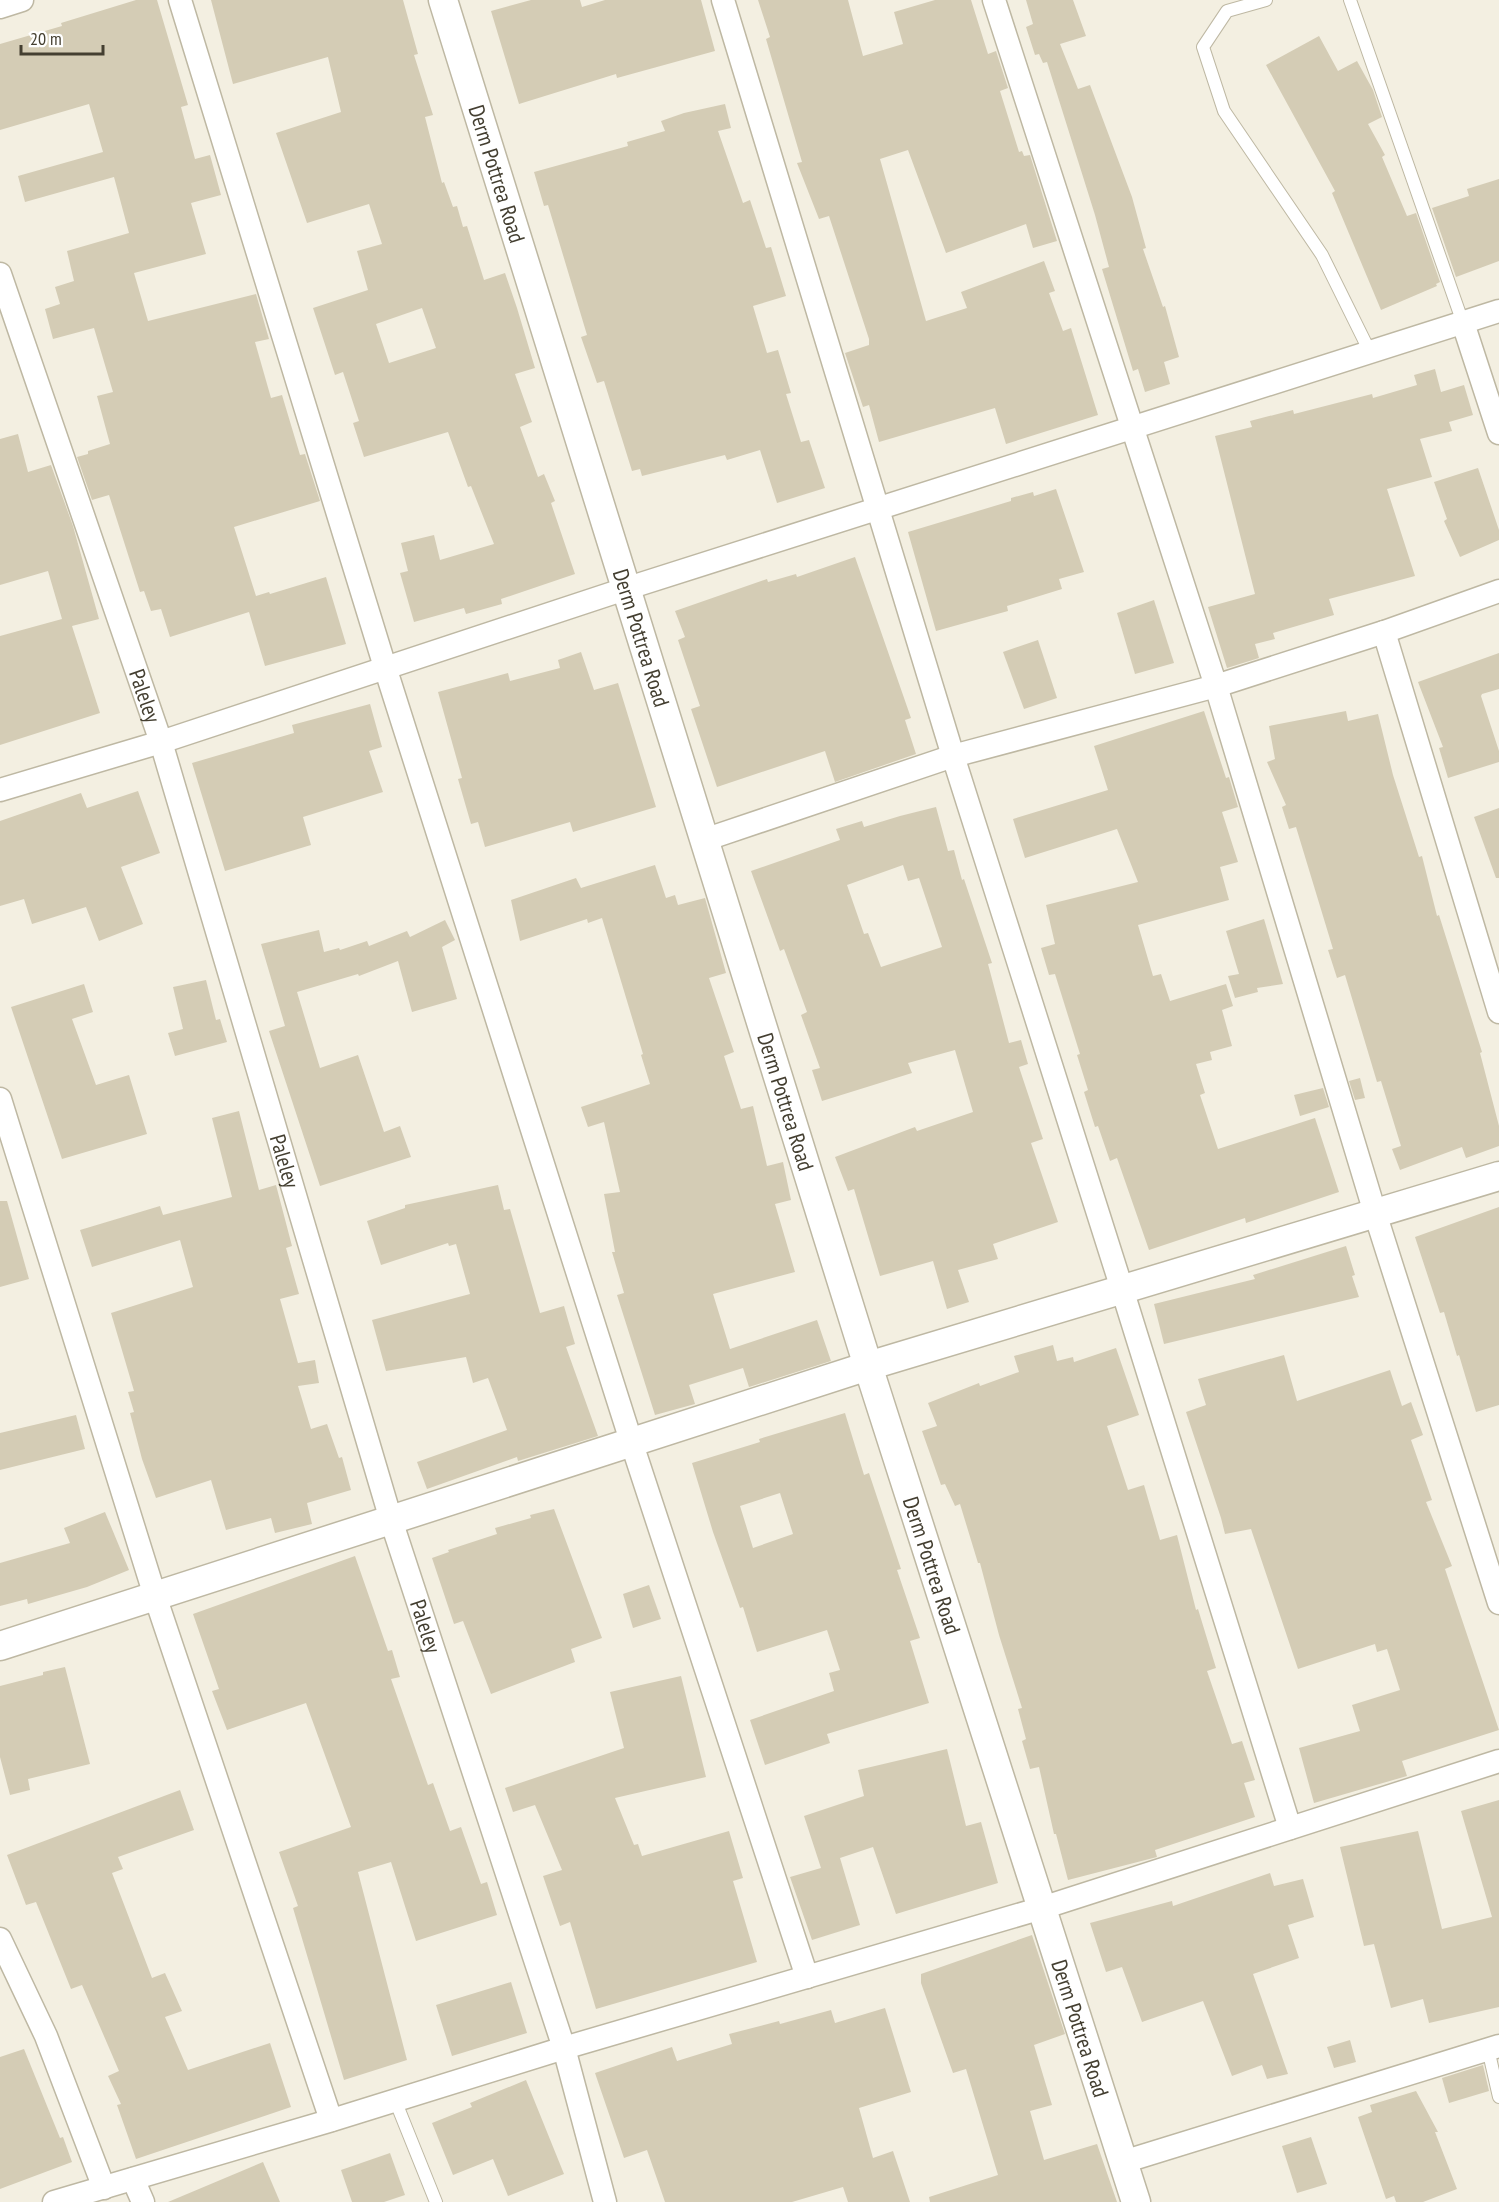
<svg xmlns="http://www.w3.org/2000/svg" width="1499" height="2202" viewBox="0 0 1499 2202" font-family="'PT Sans Narrow',sans-serif">
<rect width="100%" height="100%" fill="#f3efe1"/>
<g fill="#d4ccb5" fill-rule="evenodd">
<polygon points="136,0 157,0 188,105 181,107 195,159 210,155 221,195 191,203 206,254 134,273 148,321 256,294 269,339 255,342 271,398 282,395 300,455 305,454 320,501 234,527 256,596 269,592 270,594 326,577 346,644 265,666 249,612 170,637 161,609 151,611 144,591 140,592 109,495 92,500 77,457 88,454 88,451 110,444 97,396 113,392 94,328 53,339 45,309 60,304 55,287 74,281 67,251 129,233 114,177 25,202 18,176 103,152 89,104 0,130 0,44 62,26 61,23"/>
<path d="M 211,0 L 403,0 L 418,54 L 414,55 L 433,115 L 425,117 L 442,183 L 444,182 L 453,207 L 457,206 L 463,227 L 467,226 L 484,280 L 505,273 L 517,308 L 535,368 L 515,374 L 532,422 L 520,427 L 538,477 L 544,474 L 555,501 L 551,503 L 575,574 L 501,599 L 502,604 L 466,614 L 464,608 L 414,622 L 400,573 L 408,571 L 401,543 L 434,535 L 440,560 L 494,544 L 471,486 L 468,487 L 448,432 L 364,457 L 353,423 L 359,421 L 343,372 L 335,375 L 313,308 L 368,290 L 357,251 L 382,244 L 369,204 L 307,223 L 276,133 L 341,112 L 328,57 L 233,84 ZM 422,308 L 436,348 L 389,363 L 376,324 Z"/>
<polygon points="531,0 580,0 582,7 605,0 701,0 715,51 617,78 616,74 519,104 491,11"/>
<polygon points="758,0 848,0 863,56 903,44 894,12 935,0 971,0 988,54 996,51 1008,88 1000,91 1019,152 1022,151 1024,156 1030,155 1057,241 1033,248 1026,224 946,253 908,150 880,159 926,321 967,308 961,292 1044,261 1055,291 1049,293 1063,331 1071,328 1098,415 1006,444 995,408 879,442 869,405 863,407 845,353 869,345 869,339 829,216 819,219 797,163 802,162 766,39 770,37"/>
<polygon points="1026,0 1073,0 1086,36 1060,44 1078,89 1090,85 1132,197 1146,248 1143,249 1163,307 1165,306 1179,357 1164,362 1170,384 1145,392 1138,369 1133,371 1102,269 1109,267 1095,215 1047,62 1043,63 1039,54 1035,55 1026,27 1033,24"/>
<polygon points="1319,36 1338,71 1357,61 1373,90 1382,117 1368,124 1385,155 1382,157 1407,216 1416,213 1440,282 1436,284 1437,286 1381,310 1332,193 1335,191 1266,65"/>
<polygon points="725,104 731,128 718,131 743,203 750,200 766,248 771,247 786,296 753,306 767,353 778,350 791,393 786,394 801,442 809,440 825,488 777,503 760,450 727,460 725,455 642,476 640,469 632,471 604,381 597,383 581,337 587,335 548,205 544,206 534,172 628,146 627,142 665,131 661,121 684,113"/>
<polygon points="1499,179 1499,261 1456,277 1432,208 1469,196 1467,189"/>
<polygon points="1435,369 1441,392 1464,385 1473,415 1449,422 1452,431 1420,439 1432,477 1387,489 1415,576 1329,599 1334,615 1273,633 1275,639 1255,644 1259,658 1227,668 1208,607 1255,594 1215,436 1252,427 1250,421 1293,410 1294,414 1372,394 1373,398 1417,385 1414,375"/>
<polygon points="18,434 28,472 51,465 73,526 99,619 72,626 100,713 0,745 0,636 62,619 48,571 0,585 0,439"/>
<polygon points="1478,468 1499,530 1499,540 1460,557 1444,521 1447,519 1434,482"/>
<polygon points="1056,489 1084,572 1059,579 1062,589 1007,606 1008,611 936,631 908,532 1011,501 1011,498 1033,492 1034,496"/>
<polygon points="855,557 911,718 905,720 916,754 835,782 825,751 717,787 691,709 700,706 678,640 685,637 675,611 767,579 768,582 796,574 797,577"/>
<polygon points="1154,600 1174,663 1135,674 1117,613"/>
<polygon points="1038,640 1057,698 1024,709 1003,652"/>
<polygon points="581,652 594,690 618,683 656,807 573,832 570,822 485,847 478,822 471,824 458,779 462,778 438,692 508,673 510,681 560,668 558,660"/>
<polygon points="1499,653 1499,689 1482,694 1481,696 1499,751 1499,762 1448,778 1439,748 1443,747 1418,682"/>
<polygon points="370,704 382,747 369,751 383,792 303,817 311,845 225,871 192,763 294,733 292,725"/>
<polygon points="1204,711 1226,778 1229,777 1238,807 1222,812 1238,862 1220,867 1229,900 1138,925 1153,976 1161,974 1170,1001 1226,984 1233,1006 1222,1010 1232,1046 1210,1052 1212,1060 1196,1064 1205,1093 1200,1095 1218,1149 1315,1118 1339,1192 1246,1223 1245,1218 1149,1250 1117,1158 1110,1161 1098,1126 1095,1127 1084,1092 1088,1090 1077,1055 1080,1054 1055,974 1049,975 1041,948 1055,944 1046,905 1138,882 1117,829 1025,858 1013,819 1108,790 1094,746"/>
<polygon points="1346,711 1348,721 1378,714 1393,775 1419,857 1422,856 1437,916 1439,915 1482,1052 1480,1053 1499,1126 1499,1146 1466,1158 1462,1147 1400,1170 1392,1149 1401,1146 1381,1081 1377,1082 1345,975 1337,978 1328,950 1333,949 1296,827 1289,829 1282,807 1286,805 1267,762 1275,759 1269,726"/>
<polygon points="138,791 160,853 121,867 143,924 99,941 86,907 32,924 24,899 0,906 0,821 81,793 87,808"/>
<path d="M 936,807 L 948,851 L 954,850 L 962,880 L 964,879 L 992,963 L 988,964 L 1009,1043 L 1021,1040 L 1028,1064 L 1019,1067 L 1043,1139 L 1031,1143 L 1058,1222 L 993,1244 L 998,1259 L 958,1270 L 969,1302 L 947,1309 L 933,1261 L 880,1276 L 854,1189 L 848,1191 L 835,1157 L 915,1127 L 917,1131 L 973,1112 L 955,1050 L 908,1063 L 912,1073 L 822,1101 L 812,1070 L 820,1068 L 801,1015 L 807,1012 L 784,949 L 780,951 L 751,871 L 840,840 L 836,829 L 862,821 L 864,827 L 900,816 ZM 903,865 L 908,881 L 919,878 L 942,947 L 881,967 L 868,933 L 864,934 L 847,885 Z"/>
<polygon points="1499,808 1499,878 1496,878 1474,817"/>
<polygon points="655,865 666,898 675,895 678,905 705,898 726,973 709,978 734,1052 724,1056 741,1109 753,1106 767,1166 783,1162 791,1200 775,1204 795,1272 713,1294 730,1349 817,1320 831,1361 749,1387 743,1368 689,1385 695,1404 655,1415 617,1295 624,1293 612,1252 615,1252 604,1194 620,1192 604,1122 588,1127 581,1107 650,1084 641,1055 643,1054 602,918 588,923 587,919 520,941 511,900 576,878 581,888"/>
<polygon points="1264,919 1283,984 1257,988 1258,992 1235,998 1228,976 1239,974 1226,931"/>
<polygon points="445,920 455,940 442,947 457,999 412,1012 398,961 359,976 358,974 297,992 320,1068 358,1055 384,1132 400,1126 411,1157 320,1186 269,1031 285,1026 261,944 319,930 324,952 339,948 340,950 367,941 369,946 407,931 410,937"/>
<polygon points="206,980 216,1020 220,1019 227,1042 175,1056 168,1033 183,1029 173,987"/>
<polygon points="84,984 93,1012 72,1019 96,1085 129,1075 147,1134 62,1159 11,1007"/>
<polygon points="1360,1078 1365,1098 1355,1100 1349,1081"/>
<polygon points="1323,1088 1329,1107 1300,1116 1294,1095"/>
<polygon points="239,1111 259,1190 276,1185 292,1246 286,1248 299,1294 280,1299 298,1363 315,1360 319,1383 298,1386 311,1429 327,1424 339,1458 342,1457 351,1490 307,1503 312,1524 275,1533 271,1518 226,1530 211,1480 156,1498 142,1459 130,1413 134,1412 128,1392 134,1391 111,1313 193,1287 180,1240 92,1267 80,1230 160,1206 163,1215 232,1197 212,1118"/>
<polygon points="498,1185 504,1210 510,1209 540,1313 564,1306 575,1344 566,1347 598,1436 518,1461 517,1457 427,1489 417,1462 507,1430 488,1378 473,1383 466,1357 386,1371 372,1320 470,1294 456,1244 449,1246 448,1243 381,1265 367,1221 405,1208 405,1205"/>
<polygon points="0,1201 7,1201 29,1279 0,1287"/>
<polygon points="1499,1207 1499,1405 1476,1412 1459,1355 1457,1356 1444,1312 1440,1313 1415,1237"/>
<polygon points="1346,1246 1355,1275 1352,1276 1359,1297 1164,1344 1154,1304 1255,1279 1253,1275"/>
<polygon points="1053,1345 1057,1361 1073,1357 1074,1362 1116,1348 1139,1415 1107,1426 1128,1490 1144,1485 1160,1540 1177,1535 1196,1610 1198,1609 1216,1668 1207,1671 1232,1744 1242,1741 1255,1780 1244,1783 1255,1817 1155,1850 1157,1857 1068,1880 1056,1834 1054,1834 1039,1767 1030,1769 1022,1741 1026,1739 1018,1709 1022,1708 999,1635 980,1563 978,1563 960,1504 955,1506 945,1484 941,1485 922,1431 937,1426 928,1403 979,1383 980,1386 1019,1372 1014,1356"/>
<polygon points="1284,1355 1297,1401 1390,1370 1402,1406 1411,1402 1423,1435 1411,1440 1432,1500 1426,1502 1452,1566 1445,1569 1499,1730 1402,1761 1407,1776 1314,1803 1299,1748 1360,1731 1352,1705 1400,1690 1387,1649 1377,1652 1375,1644 1298,1669 1251,1529 1225,1534 1221,1518 1186,1412 1206,1405 1198,1379"/>
<path d="M 845,1413 L 864,1475 L 869,1473 L 901,1569 L 897,1570 L 920,1638 L 910,1641 L 929,1703 L 827,1734 L 830,1743 L 765,1765 L 750,1720 L 834,1691 L 829,1673 L 840,1670 L 827,1630 L 757,1652 L 743,1607 L 740,1608 L 713,1532 L 692,1463 L 760,1442 L 759,1439 ZM 780,1493 L 793,1534 L 753,1548 L 740,1506 Z"/>
<polygon points="76,1415 85,1449 0,1470 0,1433"/>
<polygon points="554,1509 602,1638 571,1649 575,1662 491,1694 463,1621 454,1624 432,1558 449,1552 448,1550 497,1534 495,1528 531,1518 530,1515"/>
<polygon points="105,1512 129,1570 87,1587 28,1604 27,1599 0,1606 0,1563 70,1543 64,1528"/>
<polygon points="355,1556 388,1651 392,1650 400,1677 391,1679 428,1785 433,1783 450,1831 461,1827 481,1884 487,1882 497,1915 416,1941 391,1862 358,1872 407,2060 344,2080 293,1908 298,1906 279,1852 351,1827 306,1703 227,1730 212,1691 219,1689 193,1614"/>
<polygon points="649,1585 661,1619 633,1628 623,1594"/>
<polygon points="65,1667 90,1764 28,1779 30,1790 10,1795 0,1757 0,1686 43,1675 43,1672"/>
<polygon points="681,1676 706,1777 615,1798 634,1845 638,1844 642,1856 729,1831 743,1878 733,1881 757,1962 596,2009 570,1922 560,1926 543,1876 562,1870 535,1805 513,1812 505,1788 624,1748 610,1692"/>
<polygon points="947,1749 966,1826 981,1822 998,1883 896,1914 873,1847 840,1858 860,1925 812,1940 790,1877 821,1868 804,1816 864,1796 858,1770"/>
<polygon points="180,1790 194,1830 118,1857 123,1869 112,1873 152,1978 165,1973 182,2011 165,2017 188,2070 270,2043 291,2107 136,2159 117,2105 121,2104 108,2076 119,2071 82,1985 71,1989 36,1902 26,1905 7,1855"/>
<polygon points="1499,1800 1499,2007 1429,2023 1423,1999 1391,2008 1374,1944 1364,1946 1340,1847 1418,1831 1442,1929 1492,1917 1461,1811"/>
<polygon points="1270,1873 1274,1886 1303,1879 1314,1917 1288,1925 1299,1958 1253,1974 1288,2074 1267,2079 1262,2065 1232,2076 1203,2001 1142,2022 1122,1967 1106,1972 1090,1923 1172,1901 1173,1906"/>
<polygon points="1032,1935 1065,2034 1034,2045 1052,2105 1030,2111 1044,2160 1097,2144 1117,2202 930,2202 929,2197 998,2175 966,2069 953,2073 921,1983 921,1974"/>
<polygon points="511,1982 527,2033 452,2056 436,2005"/>
<polygon points="885,2008 911,2092 859,2108 873,2158 893,2151 910,2202 848,2202 843,2187 792,2202 665,2202 647,2150 624,2158 595,2073 672,2047 677,2061 732,2044 729,2034 779,2021 780,2024 831,2010 835,2023"/>
<polygon points="1350,2040 1356,2062 1334,2068 1327,2047"/>
<polygon points="24,2049 60,2138 63,2137 72,2162 0,2189 0,2057"/>
<polygon points="1483,2065 1489,2091 1449,2103 1442,2078"/>
<polygon points="526,2080 564,2174 508,2196 493,2159 453,2175 432,2123 472,2107 470,2103"/>
<polygon points="1416,2091 1438,2132 1435,2132 1457,2189 1423,2202 1396,2202 1394,2196 1386,2199 1358,2117 1372,2112 1370,2105"/>
<polygon points="1311,2137 1327,2184 1297,2193 1282,2146"/>
<polygon points="390,2153 405,2195 384,2202 352,2202 341,2170"/>
<polygon points="263,2162 280,2202 168,2202"/>
</g>
<g fill="none" stroke-linecap="round" stroke-linejoin="round">
<defs>
<g id="service">
<polyline points="1266,0 1227,11 1203,47 1224,111 1322,255 1370,352"/>
<polyline points="1350,0 1463,323"/>
<polyline points="1488,2049 1499,2097"/>
<polyline points="395,2100 436,2202"/>
</g>
<g id="minor">
<polyline points="180,0 385,667 631,1441 807,1977"/>
<polyline points="723,0 953,756 1122,1289 1290,1828"/>
<polyline points="994,0 1216,686 1375,1213 1499,1603"/>
<polyline points="0,7 22,0"/>
<path id="s1" d="M 0,274 L 161,742 L 391,1520 L 564,2048 L 605,2202"/>
<polyline points="1463,323 1499,433"/>
<polyline points="1384,632 1499,1012"/>
<polyline points="0,790 161,742 625,589 1499,311"/>
<polyline points="704,840 953,756 1216,686 1384,632 1499,591"/>
<polyline points="0,1099 155,1596 331,2120"/>
<polyline points="0,1939 46,2036 104,2188"/>
<polyline points="1123,2162 1499,2046"/>
<polyline points="133,2179 143,2202"/>
<polyline points="54,2202 329,2121 564,2048 1042,1908 1499,1761"/>
</g>
<g id="tertiary">
<path id="s2" d="M 443,0 L 868,1366 L 1136,2202"/>
<polyline points="0,1646 868,1366 1499,1176"/>
</g>
</defs>
<use href="#service" stroke="#beb8a3" stroke-width="14"/>
<use href="#minor" stroke="#beb8a3" stroke-width="25"/>
<use href="#tertiary" stroke="#beb8a3" stroke-width="31"/>
<use href="#service" stroke="#fff" stroke-width="12"/>
<use href="#minor" stroke="#fff" stroke-width="22"/>
<use href="#tertiary" stroke="#fff" stroke-width="28"/>
</g>
<g text-anchor="middle" stroke-width="5" stroke-linejoin="round" paint-order="stroke">
<g font-size="22" fill="#443f31" stroke="#fff">
<text dy="8" stroke="none"><textPath href="#s2" startOffset="182">Derm Pottrea Road</textPath></text>
<text dy="8" stroke="none"><textPath href="#s2" startOffset="668">Derm Pottrea Road</textPath></text>
<text dy="8" stroke="none"><textPath href="#s1" startOffset="446">Paleley</textPath></text>
<text dy="8" stroke="none"><textPath href="#s2" startOffset="1154">Derm Pottrea Road</textPath></text>
<text dy="8" stroke="none"><textPath href="#s1" startOffset="932">Paleley</textPath></text>
<text dy="8" stroke="none"><textPath href="#s2" startOffset="1640">Derm Pottrea Road</textPath></text>
<text dy="8" stroke="none"><textPath href="#s1" startOffset="1418">Paleley</textPath></text>
<text dy="8" stroke="none"><textPath href="#s2" startOffset="2126">Derm Pottrea Road</textPath></text>
</g>
</g>
<path d="M21 45v9h82v-9" fill="none" stroke="#443f31" stroke-width="3"/>
<text x="30" y="45" font-size="18" fill="#443f31" stroke="#ffffff" stroke-width="4.5" paint-order="stroke">20 m</text>
</svg>
